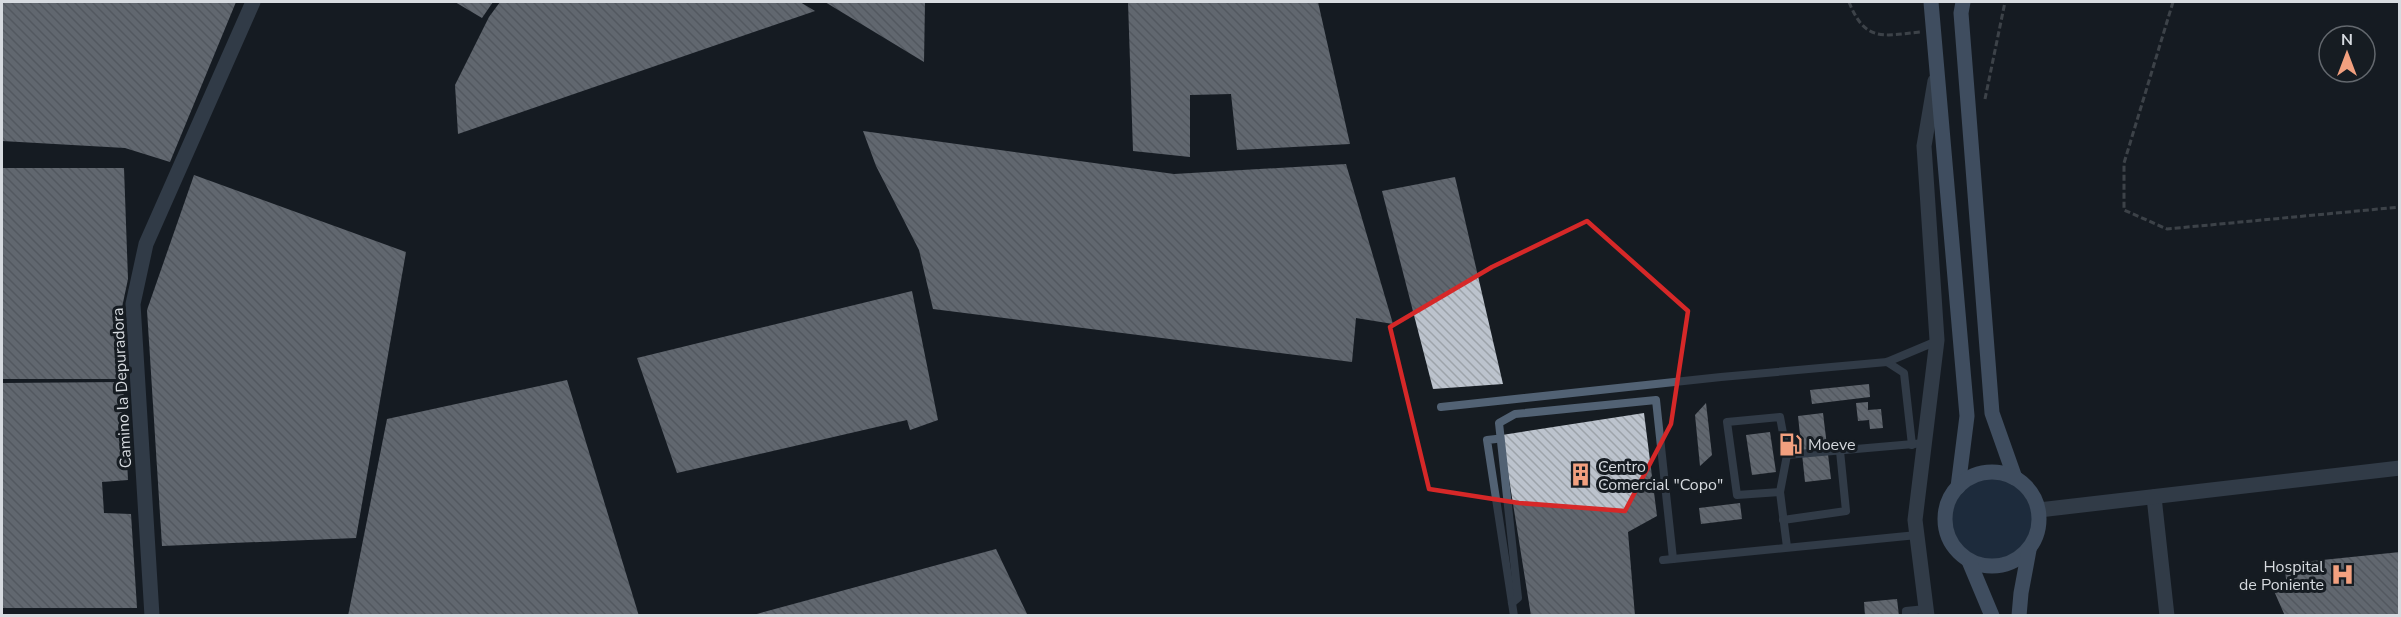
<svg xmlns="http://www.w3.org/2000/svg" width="2401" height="617" viewBox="0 0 2401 617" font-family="'Nunito Sans',sans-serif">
<defs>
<pattern id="building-back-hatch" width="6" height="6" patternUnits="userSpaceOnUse" patternTransform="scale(1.5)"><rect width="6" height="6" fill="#bcc3cd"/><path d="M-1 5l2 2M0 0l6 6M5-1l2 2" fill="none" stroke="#9da3aa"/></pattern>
</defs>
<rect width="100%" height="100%" fill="#161c22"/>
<circle fill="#273f5b" cx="1992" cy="519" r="40"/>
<g fill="url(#building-back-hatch)">
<polygon points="2,2 236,2 170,162 125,148 2,141"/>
<polygon points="455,2 493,2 482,18"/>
<polygon points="500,2 800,2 815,11 458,134 455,85 489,17"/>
<polygon points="825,2 925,2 924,62"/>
<polygon points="1128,2 1318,2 1350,144 1237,150 1231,94 1190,95 1190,157 1133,151"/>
<polygon points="863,131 1174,174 1346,164 1393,324 1356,318 1352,362 933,309 919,250 876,166"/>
<polygon points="2,168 124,168 128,279 120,317 123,379 2,379"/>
<polygon points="194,175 406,252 356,538 162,546 147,310"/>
<polygon points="1455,177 1503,384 1433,389 1382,191"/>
<polygon points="912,291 938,420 910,430 907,420 677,473 637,358"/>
<polygon points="567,380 639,616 348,616 387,419"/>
<polygon points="123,382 128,480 102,482 104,513 131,514 137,608 2,608 2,383"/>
<polygon points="1869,384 1870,397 1812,404 1810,390"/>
<polygon points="1868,402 1868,410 1881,409 1883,428 1870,429 1869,420 1858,421 1856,403"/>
<polygon points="1706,403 1712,455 1700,466 1695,415"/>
<polygon points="1644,413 1657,516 1628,532 1635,616 1531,616 1502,435"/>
<polygon points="1823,413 1831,479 1805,482 1798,416"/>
<polygon points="1770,432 1776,472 1752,475 1746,435"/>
<polygon points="1740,503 1742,519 1701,524 1699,508"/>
<polygon points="996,549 1028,616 753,616 753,615"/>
<polygon points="2400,552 2400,616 2285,616 2274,591 2287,586 2284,564"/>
<polygon points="1897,599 1899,616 1865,616 1864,602"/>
</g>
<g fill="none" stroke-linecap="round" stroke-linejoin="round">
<g stroke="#6c7177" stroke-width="3" stroke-dasharray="6 3" stroke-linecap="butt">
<path d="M 1849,2 C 1865,42 1882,36 1920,32"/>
<polyline points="2173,2 2124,163 2124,210 2167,229 2400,207"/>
<polyline points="1985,99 2005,2"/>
</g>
<g stroke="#526274" stroke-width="8">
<polyline points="1887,362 1904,373 1912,445"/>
<polyline points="1441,407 1721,377 1887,362 1937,341"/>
<polyline points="1496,439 1487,440 1514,616"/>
<polyline points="1787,455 1925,443"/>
<polyline points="1780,492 1737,495 1727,422 1780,417 1787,455 1780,492 1787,547"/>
<polyline points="1783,520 1846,511 1840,451"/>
<polyline points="1663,560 1917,535"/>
<polyline points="1512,603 1518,598 1499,423 1515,414 1656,400 1673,559"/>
<polyline points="1906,616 1906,611 1926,609"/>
</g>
<g stroke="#526274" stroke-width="15">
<polyline points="2154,497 2167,616"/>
<polyline points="2039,510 2400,468"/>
<polyline points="152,616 133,304 146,244 253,2"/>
<polyline points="1927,616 1915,520 1937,340 1924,146 1935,81"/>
</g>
<g stroke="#718aa8" stroke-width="15">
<polyline points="1931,2 1967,416 1958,487"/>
<polyline points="1963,2 1961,13 1992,413 2015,478"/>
<circle cx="1992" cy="519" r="47"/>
<polyline points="1969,561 1992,616"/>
<polyline points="2019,616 2021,593 2029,550"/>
</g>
</g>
<path d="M0 0H2401V617H0ZM 1587,221 L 1688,311 L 1671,424 L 1625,511 L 1519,503 L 1429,489 L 1390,327 L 1492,267 Z" fill="#161c22" fill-opacity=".55" fill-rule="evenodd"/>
<path fill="none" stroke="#d62828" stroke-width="4.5" stroke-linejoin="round" d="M 1587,221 L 1688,311 L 1671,424 L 1625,511 L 1519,503 L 1429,489 L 1390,327 L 1492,267 Z"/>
<defs>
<symbol id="fuel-bare" viewBox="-9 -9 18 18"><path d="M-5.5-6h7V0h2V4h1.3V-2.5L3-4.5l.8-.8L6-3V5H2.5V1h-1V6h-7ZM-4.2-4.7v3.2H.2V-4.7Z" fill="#f2a07f" stroke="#161c22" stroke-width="2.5" paint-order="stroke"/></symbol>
<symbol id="building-bare" viewBox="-9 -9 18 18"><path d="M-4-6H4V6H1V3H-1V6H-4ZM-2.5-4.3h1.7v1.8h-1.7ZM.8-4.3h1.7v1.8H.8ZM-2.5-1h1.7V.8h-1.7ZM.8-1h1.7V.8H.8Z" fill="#f2a07f" stroke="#161c22" stroke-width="2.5" paint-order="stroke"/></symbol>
<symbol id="hospital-bare" viewBox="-9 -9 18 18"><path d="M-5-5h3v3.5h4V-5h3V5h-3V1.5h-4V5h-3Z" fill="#f2a07f" stroke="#161c22" stroke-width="2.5" paint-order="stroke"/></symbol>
</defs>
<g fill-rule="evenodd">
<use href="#fuel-bare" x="1774" y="428" width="33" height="33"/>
<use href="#building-bare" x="1564" y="458" width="33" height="33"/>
<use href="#hospital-bare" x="2326" y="558" width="33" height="33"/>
</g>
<g text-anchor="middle" stroke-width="6" stroke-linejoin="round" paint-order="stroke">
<g font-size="16" fill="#d7dbe0" stroke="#161c22">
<text transform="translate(121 388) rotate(-93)" y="6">Camino la Depuradora</text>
</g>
<g font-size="16" fill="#d7dbe0" stroke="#161c22" text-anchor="start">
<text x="1808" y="450">Moeve</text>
<text x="1598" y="472">Centro<tspan x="1598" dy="18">Comercial "Copo"</tspan></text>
<text x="2324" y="572" text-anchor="end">Hospital<tspan x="2324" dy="18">de Poniente</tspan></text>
</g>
</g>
<rect width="2401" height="617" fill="none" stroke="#d7dbe0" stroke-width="6"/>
<g transform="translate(2347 54)"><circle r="28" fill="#161c22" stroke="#63686e" stroke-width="1.5"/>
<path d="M0-4.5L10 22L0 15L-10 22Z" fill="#f2a07f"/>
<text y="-9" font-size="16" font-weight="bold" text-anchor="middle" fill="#d7dbe0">N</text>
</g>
</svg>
